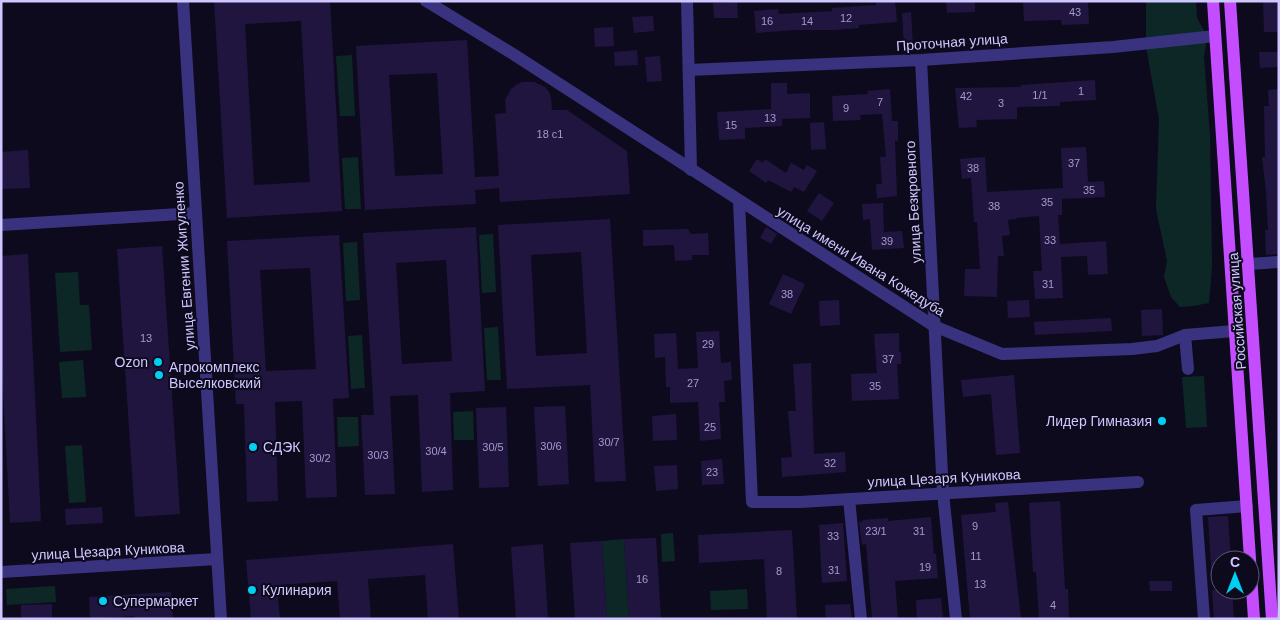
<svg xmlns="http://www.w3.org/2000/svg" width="1280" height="620" viewBox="0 0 1280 620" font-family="Helvetica,sans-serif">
<rect width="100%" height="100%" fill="#0e0a1d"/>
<g fill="#0d2727">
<polygon points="1146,1 1196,1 1197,18 1207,36 1204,57 1210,135 1212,266 1209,303 1193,306 1180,307 1171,297 1164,277 1167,261 1156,209 1159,119 1146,47"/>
<polygon points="352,55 355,116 340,116 336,56"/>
<polygon points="358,157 361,209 345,209 342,158"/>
<polygon points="493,234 496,292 482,293 479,235"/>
<polygon points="357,242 360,300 346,301 343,243"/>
<polygon points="78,272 80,305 89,305 92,350 60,352 55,273"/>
<polygon points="498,327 501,380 487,380 484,328"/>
<polygon points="362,335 365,388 351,389 348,336"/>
<polygon points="83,360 86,397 62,398 59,362"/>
<polygon points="1204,376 1207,427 1186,428 1182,377"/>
<polygon points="473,411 474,440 454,440 453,412"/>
<polygon points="337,417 358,417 359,446 338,447"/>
<polygon points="82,445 86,502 69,503 65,446"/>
<polygon points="673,533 675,561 662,562 661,534"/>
<polygon points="624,539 629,619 607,619 602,541"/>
<polygon points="55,586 56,602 7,605 6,589"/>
<polygon points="747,589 748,609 711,610 710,591"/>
</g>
<g fill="#20153f" fill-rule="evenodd">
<path d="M 214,1 L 330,1 L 342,211 L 227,218 ZM 301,21 L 310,182 L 254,185 L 245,24 Z"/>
<polygon points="876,1 895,1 897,22 859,25 859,28 834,30 795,30 756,33 754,11 778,9 779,14 832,11 832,8 876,5"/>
<polygon points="946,1 975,1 975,12 947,13"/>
<polygon points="1023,1 1088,1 1089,24 1062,25 1061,20 1024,21"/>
<polygon points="1263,1 1279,1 1279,32 1264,32"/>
<polygon points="737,2 738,18 714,18 713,3"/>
<polygon points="911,12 913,47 904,48 902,13"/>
<polygon points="653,16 654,31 634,33 632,17"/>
<polygon points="613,27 614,46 595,47 594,28"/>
<path d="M 467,40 L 475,177 L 499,176 L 495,114 L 506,113 L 505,100 L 511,89 L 516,85 L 522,82 L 534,82 L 545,87 L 549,92 L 551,97 L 552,110 L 567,110 L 627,151 L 630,194 L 500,202 L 499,188 L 475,190 L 476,204 L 365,210 L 356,46 ZM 437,73 L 443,174 L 395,176 L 389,75 Z"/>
<polygon points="637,50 638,65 615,66 614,52"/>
<polygon points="1259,52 1279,52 1279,67 1260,68"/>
<polygon points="660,56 662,81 647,82 645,57"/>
<polygon points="1095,80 1096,100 1060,102 1060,106 1017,107 1017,119 976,120 977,127 959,128 955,88 1021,87 1021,85"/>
<polygon points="771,83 787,83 787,94 810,93 810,118 782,119 782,126 745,128 745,139 719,140 717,112 771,109"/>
<polygon points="890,89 892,121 898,121 898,141 895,141 897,196 877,198 876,184 882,184 880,157 886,157 882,114 860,115 861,120 833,121 832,96 868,94 867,91"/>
<polygon points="1279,89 1279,254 1266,255 1265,230 1268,230 1266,192 1262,157 1265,157 1264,106 1269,106 1268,90"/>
<polygon points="824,122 826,149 811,150 810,123"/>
<polygon points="1086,147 1088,182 1104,181 1105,197 1062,199 1062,215 1058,215 1060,244 1106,241 1108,274 1088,275 1087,256 1061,257 1063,298 1035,299 1033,271 1042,271 1039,216 1016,218 1016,219 1008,220 1010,235 1002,236 1004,256 998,256 997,297 964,296 965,269 980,269 977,222 974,222 971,178 962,179 960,159 985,157 987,192 1063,188 1061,148"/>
<polygon points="28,150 30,188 1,189 1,152"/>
<polygon points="757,159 763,163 765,159 786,173 791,163 804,170 807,165 817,171 804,192 794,187 791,192 768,180 766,183 749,171"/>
<polygon points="819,193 834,203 822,221 807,211"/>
<polygon points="883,203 884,232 902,231 904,248 872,250 870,219 863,220 862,204"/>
<path d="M 610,219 L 626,481 L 595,482 L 590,385 L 507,389 L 498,225 ZM 581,252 L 587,353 L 536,356 L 531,255 Z"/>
<path d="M 476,227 L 485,391 L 450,393 L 453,490 L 422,492 L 418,395 L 390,396 L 395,494 L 365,495 L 361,415 L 374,415 L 363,233 ZM 446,260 L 452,361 L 402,364 L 396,263 Z"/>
<polygon points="766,227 777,234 771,244 760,238"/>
<polygon points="688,229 691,234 708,233 709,255 692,255 692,260 675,261 674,245 643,246 643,230"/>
<path d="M 339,235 L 349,398 L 333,399 L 337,497 L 306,498 L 302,401 L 299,401 L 275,402 L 278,501 L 247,502 L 244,404 L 236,404 L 227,241 ZM 310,268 L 316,369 L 266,371 L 260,270 Z"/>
<polygon points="162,246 180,514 135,517 117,249"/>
<polygon points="28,254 41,521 10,523 1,354 1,256"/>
<polygon points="783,274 805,284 791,314 769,304"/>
<polygon points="839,300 840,325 820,326 819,301"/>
<polygon points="1029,300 1030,317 1008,318 1007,301"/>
<polygon points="1162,309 1163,335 1142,336 1141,310"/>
<polygon points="1111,318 1112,331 1035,335 1034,322"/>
<polygon points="719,331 721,363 731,362 732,380 724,381 725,402 719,402 721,439 700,441 698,402 670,403 670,387 666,387 665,357 655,358 654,334 676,333 678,369 698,368 696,332"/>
<polygon points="899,333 899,352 901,352 901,364 897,364 899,399 852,401 851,374 877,373 874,334"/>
<polygon points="811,363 814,454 845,452 846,472 782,477 781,458 792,457 788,411 796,411 793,364"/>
<polygon points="1014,375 1020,453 996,455 991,394 963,397 961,380"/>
<polygon points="565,406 569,484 538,486 534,407"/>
<polygon points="506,407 509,487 479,488 476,408"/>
<polygon points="676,414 677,440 653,441 652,416"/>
<polygon points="722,459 724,484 702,485 701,461"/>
<polygon points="677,465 678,489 656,491 654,466"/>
<polygon points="1060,501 1065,589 1068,589 1069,619 1039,619 1036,572 1033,572 1029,503"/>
<polygon points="1008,502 1021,619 970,619 961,515 996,512 995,503"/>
<polygon points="102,507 103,523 66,525 65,509"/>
<polygon points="1228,516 1231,560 1220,560 1220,582 1212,582 1208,517"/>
<polygon points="931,517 934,554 936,554 938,578 895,581 898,619 872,619 866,544 862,545 859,522 863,522 862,520 888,518 888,521"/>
<polygon points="843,523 847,581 822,583 819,525"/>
<polygon points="792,530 797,619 767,619 764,559 699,563 698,535"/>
<polygon points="656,538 661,619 629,619 624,539"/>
<polygon points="602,541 607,619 575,619 570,543"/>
<polygon points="453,544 459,619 428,619 425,575 368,579 371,619 340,619 337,581 277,585 280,619 251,619 246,560"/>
<polygon points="543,544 548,619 516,619 511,547"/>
<polygon points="1149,581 1172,581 1172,591 1150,591"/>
<polygon points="1212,590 1232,590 1234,619 1214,619"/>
<polygon points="171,592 173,619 134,619 134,616 90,619 89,597"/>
<polygon points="941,598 943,619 917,619 916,600"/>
<polygon points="52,604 52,619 21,619 21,605"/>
<polygon points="850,604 852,619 826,619 825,605"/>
</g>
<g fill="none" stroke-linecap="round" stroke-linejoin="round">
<g stroke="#39337f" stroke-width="12">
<polyline points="183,1 221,619"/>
<polyline points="426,1 513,54 934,326 1002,354 1132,349 1157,346 1185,335 1234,331"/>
<polyline points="687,1 691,170"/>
<polyline points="921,60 943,493 956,619"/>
<polyline points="689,70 921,60 1113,47 1215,36"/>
<polyline points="739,201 752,502 800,502 1138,482"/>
<polyline points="1,225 196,213"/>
<polyline points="1249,264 1279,262"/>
<polyline points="1185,335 1188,369"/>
<polyline points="849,499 861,619"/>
<polyline points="1,572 217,559"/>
<polyline points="1204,619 1196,510 1247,506"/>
</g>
<g stroke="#c44eff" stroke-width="12">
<polyline points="1213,1 1254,619"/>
<polyline points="1230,1 1272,619"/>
</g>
</g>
<g fill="#00cff2" stroke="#0e0a1d" stroke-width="2">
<circle cx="158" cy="362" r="5"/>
<circle cx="159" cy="375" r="5"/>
<circle cx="1162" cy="421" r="5"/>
<circle cx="253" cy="447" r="5"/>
<circle cx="252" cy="590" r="5"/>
<circle cx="103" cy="601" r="5"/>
</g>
<g text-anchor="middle" stroke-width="4" stroke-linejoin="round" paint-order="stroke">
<g font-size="11" fill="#a39acf">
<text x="1075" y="16">43</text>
<text x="846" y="22">12</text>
<text x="767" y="25">16</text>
<text x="807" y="25">14</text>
<text x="1081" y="95">1</text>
<text x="1040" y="99">1/1</text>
<text x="966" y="100">42</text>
<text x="880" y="106">7</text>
<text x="1001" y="107">3</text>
<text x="846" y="112">9</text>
<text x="770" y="122">13</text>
<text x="731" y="129">15</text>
<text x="550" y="138">18 с1</text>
<text x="1074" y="167">37</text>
<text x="973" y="172">38</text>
<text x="1089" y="194">35</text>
<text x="1047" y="206">35</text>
<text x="994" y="210">38</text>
<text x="1050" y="244">33</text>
<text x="887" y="245">39</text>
<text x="1048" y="288">31</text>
<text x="787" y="298">38</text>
<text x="146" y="342">13</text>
<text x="708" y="348">29</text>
<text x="888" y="363">37</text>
<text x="693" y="387">27</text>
<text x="875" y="390">35</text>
<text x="710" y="431">25</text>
<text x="609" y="446">30/7</text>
<text x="551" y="450">30/6</text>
<text x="493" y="451">30/5</text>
<text x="436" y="455">30/4</text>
<text x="378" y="459">30/3</text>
<text x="320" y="462">30/2</text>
<text x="830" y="467">32</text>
<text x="712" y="476">23</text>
<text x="975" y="530">9</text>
<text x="876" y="535">23/1</text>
<text x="919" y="535">31</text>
<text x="833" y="540">33</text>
<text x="976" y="560">11</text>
<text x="925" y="571">19</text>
<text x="834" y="574">31</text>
<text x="779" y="575">8</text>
<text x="642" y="583">16</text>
<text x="980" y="588">13</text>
<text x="1053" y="609">4</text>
</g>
<g font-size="14" fill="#cfc7ff" stroke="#0e0a1d">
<text transform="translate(952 42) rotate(-4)" y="5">Проточная улица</text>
<text transform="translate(913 202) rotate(-93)" y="5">улица Безкровного</text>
<text transform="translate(861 261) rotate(32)" y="5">улица имени Ивана Кожедуба</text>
<text transform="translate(184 266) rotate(-94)" y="5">улица Евгении Жигуленко</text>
<text transform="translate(1237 311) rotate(-94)" y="5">Российская улица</text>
<text transform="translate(944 478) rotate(-3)" y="5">улица Цезаря Куникова</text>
<text transform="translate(108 551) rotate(-3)" y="5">улица Цезаря Куникова</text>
</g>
<g font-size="14" fill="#cfc7ff" stroke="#0e0a1d" text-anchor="start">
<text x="148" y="367" text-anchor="end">Ozon</text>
<text x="169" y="372">Агрокомплекс<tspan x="169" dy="16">Выселковский</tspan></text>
<text x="1152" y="426" text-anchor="end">Лидер Гимназия</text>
<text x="263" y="452">СДЭК</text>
<text x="262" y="595">Кулинария</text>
<text x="113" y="606">Супермаркет</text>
</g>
</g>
<rect width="1280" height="620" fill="none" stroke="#cfc7ff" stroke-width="5"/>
<g transform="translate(1235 575)"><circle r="24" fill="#0e0a1d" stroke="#5b5677"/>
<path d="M0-4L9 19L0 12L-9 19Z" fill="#00cff2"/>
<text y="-8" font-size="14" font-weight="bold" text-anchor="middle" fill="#cfc7ff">С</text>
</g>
</svg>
